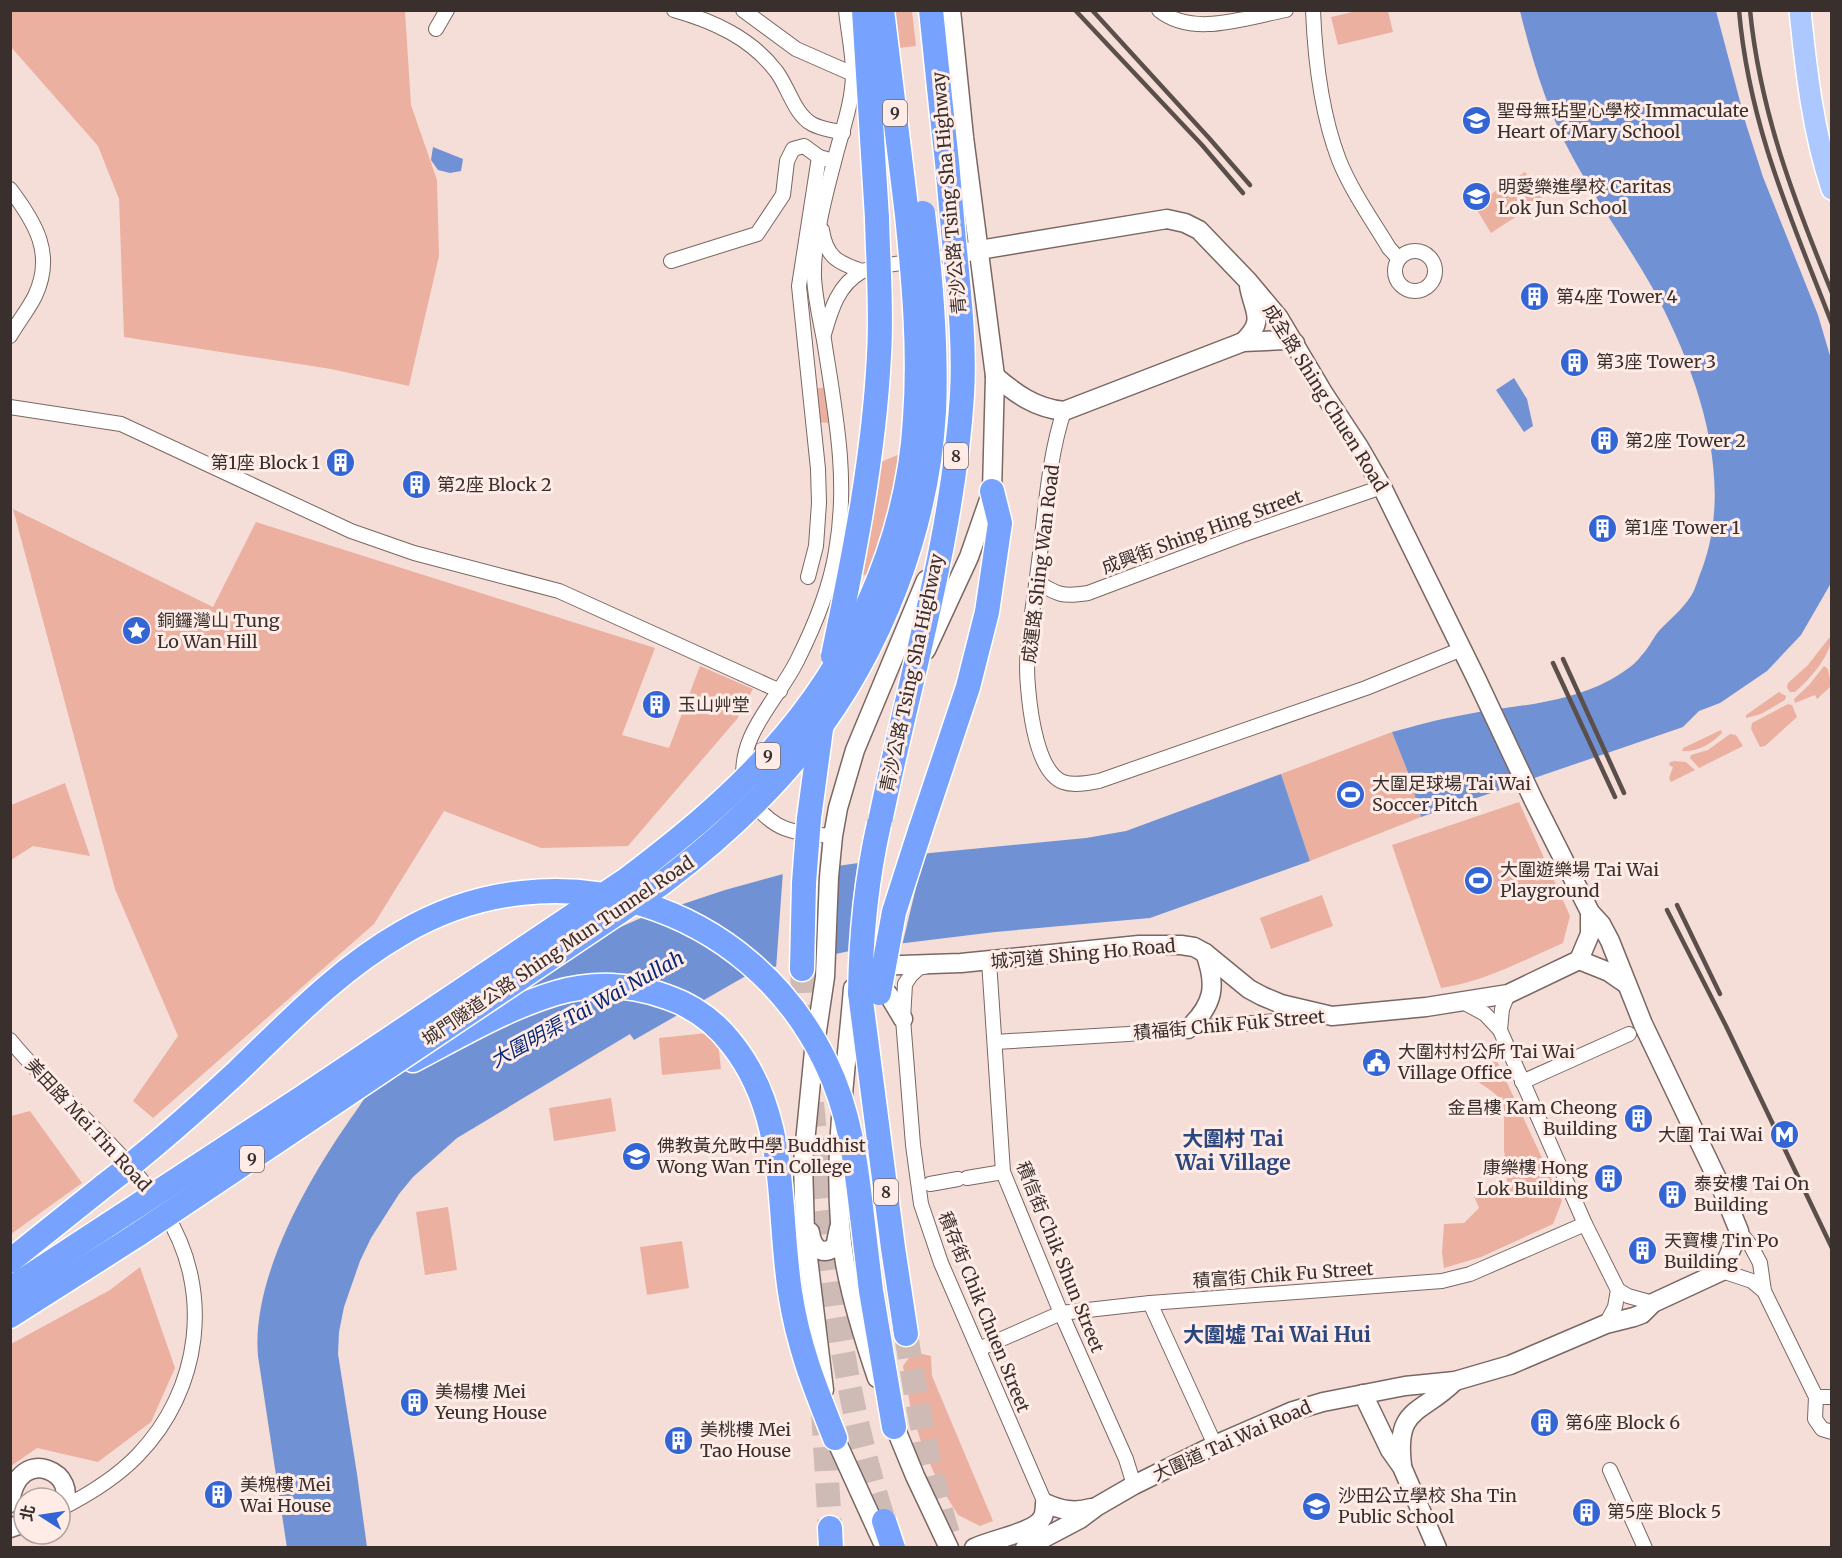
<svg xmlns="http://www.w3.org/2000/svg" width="1842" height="1558" viewBox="0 0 1842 1558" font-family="Merriweather,'Noto Sans TC',serif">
<rect width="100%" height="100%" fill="#f5ded8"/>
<g fill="#ecb0a1">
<polygon points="10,11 405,11 411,105 437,180 439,256 409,386 331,369 124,337 119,199 98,146 11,47"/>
<polygon points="877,11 912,11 916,46 882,50"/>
<polygon points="1357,11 1388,11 1393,32 1338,45 1331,17"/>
<polygon points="1525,172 1543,199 1491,233 1474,205"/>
<polygon points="828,387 831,423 815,422 812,389"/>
<polygon points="944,436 939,477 910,583 853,573 871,466"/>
<polygon points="13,509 213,607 256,522 655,648 622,735 669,748 700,666 753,689 737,719 628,846 541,848 444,811 374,924 153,1118 133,1101 178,1036 115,889"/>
<path d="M 1829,638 L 1831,638 C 1831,656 1808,681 1795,692 L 1790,692 L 1787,688 L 1788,683 L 1808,665 Z"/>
<polygon points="1824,666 1828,669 1831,686 1817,699 1815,695 1795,703 1794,699 1809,685"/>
<polygon points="1779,692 1786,696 1785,700 1761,714 1746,718 1746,715"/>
<polygon points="1788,704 1792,705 1797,717 1765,746 1760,747 1751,729 1752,723"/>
<path d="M 1721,730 L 1722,733 C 1711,744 1698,752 1682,751 L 1683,748 Z"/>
<polygon points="1392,732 1409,775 1421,817 1310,861 1281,774"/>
<polygon points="1730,734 1736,735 1743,746 1699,768 1690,758 1691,755 1708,750"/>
<polygon points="1675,761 1686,762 1695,770 1671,782 1669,778 1673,767 1669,765 1670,762"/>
<polygon points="65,783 90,856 33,846 11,860 11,805"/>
<path d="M 1519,802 L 1570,916 L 1563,943 C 1524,960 1484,982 1441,988 L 1392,845 Z"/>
<polygon points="1322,895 1333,926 1271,949 1260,918"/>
<polygon points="717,1032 721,1069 662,1075 659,1038"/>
<path d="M 1496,1059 L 1562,1201 L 1553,1224 L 1481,1257 L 1444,1268 L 1442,1252 L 1444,1224 L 1464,1223 L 1479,1208 L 1474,1196 L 1507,1192 L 1508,1190 L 1504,1150 L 1504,1107 C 1499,1093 1487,1089 1476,1080 Z"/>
<polygon points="611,1098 616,1131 554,1141 549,1108"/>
<polygon points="30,1111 82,1183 11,1234 11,1116"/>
<polygon points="448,1207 457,1270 425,1275 416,1212"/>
<polygon points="682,1241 689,1288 647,1295 640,1247"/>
<polygon points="140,1267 175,1368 151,1422 98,1462 37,1448 11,1466 11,1344 110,1290"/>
<polygon points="913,1352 931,1356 932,1376 993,1521 980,1526 958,1515 939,1484 923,1448 911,1410 903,1366"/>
</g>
<g fill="#7091d4">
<path d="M 1520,11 L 1716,11 L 1746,124 L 1763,177 L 1818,315 L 1831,359 L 1831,583 L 1801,635 L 1767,671 L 1720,703 L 1699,711 L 1683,727 L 1421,817 L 1409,775 L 1392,732 C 1415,726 1439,719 1463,715 C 1513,705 1564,705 1610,680 C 1620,674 1634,666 1641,656 C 1648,649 1652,640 1658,632 C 1669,620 1682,610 1691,596 C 1696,588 1698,578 1702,569 C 1736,478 1696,368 1652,287 C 1627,243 1597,202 1573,158 C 1548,113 1532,60 1520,11 Z"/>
<polygon points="433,147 463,159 461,171 450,173 438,170 431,160"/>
<polygon points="1514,378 1527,399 1533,426 1524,432 1496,390"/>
<path d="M 1281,774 L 1310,861 L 1150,918 L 995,932 L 864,948 L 769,968 L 751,973 L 634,1040 L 630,1034 L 457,1138 L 413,1177 L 399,1194 L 371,1238 L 360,1261 L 344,1307 L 339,1332 L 338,1354 L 357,1474 L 367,1547 L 287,1548 L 258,1356 C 251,1276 311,1174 356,1111 C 365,1098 375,1081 387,1071 C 408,1055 434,1042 457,1028 C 507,996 557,965 607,933 L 641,918 L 725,890 L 787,873 L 930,853 L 1086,838 L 1126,831 Z"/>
</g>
<g fill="#f5ded8">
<polygon points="925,850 902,946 864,951 861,859"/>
<polygon points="823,865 823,960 776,969 783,871"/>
</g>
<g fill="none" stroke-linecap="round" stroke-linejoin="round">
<g stroke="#cfbbb6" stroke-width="24" stroke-dasharray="24 12" stroke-linecap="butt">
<polyline points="802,969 805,1035"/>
<path d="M 812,1103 C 826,1244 840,1385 884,1521"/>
<path d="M 906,1334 C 917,1403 928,1471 949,1537"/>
<polyline points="823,1411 830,1528"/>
</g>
<defs>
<g id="street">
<path d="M 674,10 C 713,21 751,38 776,71 C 788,86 794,114 812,124 C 821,129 833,130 843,133"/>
<polyline points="743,10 796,49 853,74"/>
<path d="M 1159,10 C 1193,38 1247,17 1286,10"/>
<path d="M 1313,10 C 1315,60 1321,113 1339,160 C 1351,190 1372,220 1389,248 L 1399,259"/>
<polyline points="436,29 447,10"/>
<path d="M 10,189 C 35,222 55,254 35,296 C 28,310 18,322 10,336"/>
<path d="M 822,230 C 826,257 838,263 862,271"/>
<circle cx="1415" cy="271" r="20"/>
<polyline points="671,261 757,234 783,195 787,161 793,149 804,146 819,157"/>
<path d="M 824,334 C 831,310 838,285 861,272 C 871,266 903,263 916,261"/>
<polyline points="10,407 121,424 351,531 414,553 559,591 780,691"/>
<path d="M 1064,411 C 1048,458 1045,519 1038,569 C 1034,607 1024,648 1028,687 C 1030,711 1037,772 1063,782 C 1074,786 1088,783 1099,781 L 1366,688 L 1462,649"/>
<polyline points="808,577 816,546 819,503 818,469 799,286 819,157 834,161"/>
<path d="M 1037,582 C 1058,595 1063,597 1088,593 L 1242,535 L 1382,487"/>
<path d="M 744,783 C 737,735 777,701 797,661 C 814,627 830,589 836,551 C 849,479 835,411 824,340 C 820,319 815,298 814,277 C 813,242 825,196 834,162 C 841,133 853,103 853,73 C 853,53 848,31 846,10"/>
<path d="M 752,800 C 774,833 797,833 833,836"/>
<polyline points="989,961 1003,1172 1061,1313 1126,1459 1134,1485"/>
<polyline points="929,966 919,968 911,975 905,984 903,1019 913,1145 921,1204 941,1263 1045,1503"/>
<polyline points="1508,994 1502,1009 1500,1030 1585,1224 1618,1290 1628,1296 1653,1303"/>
<polyline points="1463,1002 1485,1014 1500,1030"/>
<path d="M 10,1040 C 59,1100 124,1147 165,1213 C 214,1290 201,1390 138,1455 C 116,1478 88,1495 60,1509"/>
<polyline points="995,1042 1128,1034 1321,1017"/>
<polyline points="1522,1082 1629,1034"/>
<polyline points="967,1178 1003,1172"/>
<polyline points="930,1184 958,1179"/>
<polyline points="1739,1231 1751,1246 1760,1263 1764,1291 1816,1397 1815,1419 1822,1429 1832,1432"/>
<polyline points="1722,1271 1752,1281 1764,1291"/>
<polyline points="1150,1303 1215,1445"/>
<polyline points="1606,1324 1615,1307 1618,1290"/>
<polyline points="979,1349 1061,1313 1150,1303 1442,1281 1470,1274 1585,1224"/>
<polyline points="1816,1397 1832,1397"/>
<polyline points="1610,1470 1645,1548"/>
</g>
<g id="secondary">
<polyline points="949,255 1167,219 1185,223 1199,230 1248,281 1279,318 1324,394 1359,447 1382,487 1477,680 1534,801 1590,912 1601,924 1610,941 1643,1024 1721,1187 1739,1231 1722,1271 1653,1303 1642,1314 1634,1317 1606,1324 1510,1365 1455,1381 1405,1386 1323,1402 1293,1411 1215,1445 1134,1485 1096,1507 1080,1519 1025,1548"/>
<path d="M 1243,342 C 1266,320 1254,313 1249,286"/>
<path d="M 995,376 C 1016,394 1035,408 1064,411 L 1243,342 L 1285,340 L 1295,343"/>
<polyline points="926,650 969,557 992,491 995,376 964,137 951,10"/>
<polyline points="1579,960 1609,972 1625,983"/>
<polyline points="872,966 961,963 1139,945 1181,945 1194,947 1205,953 1249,989 1262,996 1281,1004 1332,1016 1426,1007 1508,994 1579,960 1590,934 1590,912"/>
<polyline points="870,985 888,994 903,1019"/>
<path d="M 853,988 C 846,1080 829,1171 845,1263 C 852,1302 864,1340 877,1378"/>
<path d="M 1188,1029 C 1214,1004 1217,986 1205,953"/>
<path d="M 810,1232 C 812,1246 820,1257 835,1247 L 839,1228"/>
<polyline points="824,1390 805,1233 803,1163 814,1051 825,977 829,877 833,836 838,808 855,750 926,580"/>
<polyline points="1363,1394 1390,1450 1402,1467 1437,1548"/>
<polyline points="890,1415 915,1476 949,1548"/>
<polyline points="832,1426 835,1438 882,1541"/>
<path d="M 1402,1465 C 1395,1406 1421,1415 1455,1381"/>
<path d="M 10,1503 C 18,1440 85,1476 60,1507"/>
<polyline points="10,1528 24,1523"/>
<path d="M 974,1548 C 990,1540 1030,1533 1040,1521 C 1045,1516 1045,1510 1045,1503 C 1061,1510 1074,1513 1091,1508"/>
</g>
<path id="primary" d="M 1800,10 C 1806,70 1813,132 1832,189"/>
<g id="highway">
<polyline points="864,10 877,218"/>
<polyline points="882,10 907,215"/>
<polyline points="931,10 939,88"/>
<polyline points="920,831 968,687 987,612 1000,523 992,491"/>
<polyline points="802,969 804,883"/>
<polyline points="860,993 893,1248 906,1334"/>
<path d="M 413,1060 C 459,1036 506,1008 556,993 C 593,982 632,984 667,997 C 693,1006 716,1023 732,1044 C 789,1116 777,1207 790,1292 C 798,1346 815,1388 835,1438"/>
<polyline points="862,1216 871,1291 894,1427"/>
<polyline points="10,1261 105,1185"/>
<polyline points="10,1289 123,1215"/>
<polyline points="10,1316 137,1235"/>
<polyline points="830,1528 831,1548"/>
</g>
</defs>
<use href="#street" stroke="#7b6762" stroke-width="16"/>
<use href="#secondary" stroke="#7b6762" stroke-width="21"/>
<use href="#primary" stroke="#fff" stroke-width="24"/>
<use href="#highway" stroke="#fff" stroke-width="27"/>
<use href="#street" stroke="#fff" stroke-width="14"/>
<use href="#secondary" stroke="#fff" stroke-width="18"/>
<use href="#primary" stroke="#adc8fe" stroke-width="21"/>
<use href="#highway" stroke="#77a3fe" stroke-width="24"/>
<g stroke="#5b4f4c" stroke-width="4.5">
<polyline points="1075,10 1202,145 1243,193"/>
<polyline points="1092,10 1209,138 1250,185"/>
<path d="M 1739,10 C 1749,126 1791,218 1832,324"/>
<path d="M 1750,10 C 1760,112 1794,200 1832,293"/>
<polyline points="1563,659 1624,793"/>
<polyline points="1553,663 1615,797"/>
<polyline points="1677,905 1720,994"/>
<polyline points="1667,910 1726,1026 1832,1248"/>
</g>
<defs>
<g id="highway-bridge">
<path d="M 833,656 C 854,556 874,456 879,355 C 882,309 878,264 877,218"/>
<path d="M 881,817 C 910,677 953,538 962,395 C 965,343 959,292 954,241 C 950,190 945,139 939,88"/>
<polyline points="804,883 809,818 821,729"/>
<path d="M 860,993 C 861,935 866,881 879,824"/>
<polyline points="879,993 894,912 920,831"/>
<path d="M 105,1185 C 151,1150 195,1111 237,1072 C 289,1022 339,969 402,933 C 555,843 750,903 826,1063 C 850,1112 856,1163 862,1216"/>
<path d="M 123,1215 L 303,1097 L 626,880 C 676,842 726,802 769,754 C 852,664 908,542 915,419 C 920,351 914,283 907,215"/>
<path d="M 137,1235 L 662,883 C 716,842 767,796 809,742 C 881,649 927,530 934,412 C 937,346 931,279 923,213"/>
<polyline points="884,1521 893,1548"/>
</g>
</defs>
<use href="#highway-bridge" stroke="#fff" stroke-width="27" stroke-linecap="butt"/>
<use href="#highway-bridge" stroke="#77a3fe" stroke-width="24"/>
</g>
<defs>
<symbol id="school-disc" viewBox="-11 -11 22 22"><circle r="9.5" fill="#3365d4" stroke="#ffece7"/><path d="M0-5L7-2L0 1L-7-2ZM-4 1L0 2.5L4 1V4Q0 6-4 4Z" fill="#fff"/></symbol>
<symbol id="building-disc" viewBox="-11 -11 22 22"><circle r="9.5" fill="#3365d4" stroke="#ffece7"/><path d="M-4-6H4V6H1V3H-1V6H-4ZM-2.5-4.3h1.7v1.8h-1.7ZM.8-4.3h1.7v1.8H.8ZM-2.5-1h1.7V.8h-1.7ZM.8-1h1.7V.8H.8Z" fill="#fff"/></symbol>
<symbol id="sight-disc" viewBox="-11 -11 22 22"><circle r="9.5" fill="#3365d4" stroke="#ffece7"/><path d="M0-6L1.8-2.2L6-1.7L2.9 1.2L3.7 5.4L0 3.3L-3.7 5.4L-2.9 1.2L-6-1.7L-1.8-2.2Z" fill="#fff"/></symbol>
<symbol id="stadium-disc" viewBox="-11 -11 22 22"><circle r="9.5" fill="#3365d4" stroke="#ffece7"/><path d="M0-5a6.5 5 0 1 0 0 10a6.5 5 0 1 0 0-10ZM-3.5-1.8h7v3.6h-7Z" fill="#fff"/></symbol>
<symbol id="civic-disc" viewBox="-11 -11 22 22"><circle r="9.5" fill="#3365d4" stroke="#ffece7"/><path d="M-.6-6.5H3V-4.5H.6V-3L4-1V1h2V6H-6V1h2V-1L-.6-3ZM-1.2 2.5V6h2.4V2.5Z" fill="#fff"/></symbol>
<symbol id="metro-disc" viewBox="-11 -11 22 22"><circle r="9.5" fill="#3365d4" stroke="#ffece7"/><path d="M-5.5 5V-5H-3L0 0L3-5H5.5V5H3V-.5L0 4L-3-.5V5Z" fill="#fff"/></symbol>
</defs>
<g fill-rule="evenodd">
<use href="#school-disc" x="1460" y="104" width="33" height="33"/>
<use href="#school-disc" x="1460" y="180" width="33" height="33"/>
<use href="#building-disc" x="1518" y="280" width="33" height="33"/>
<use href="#building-disc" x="1558" y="346" width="33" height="33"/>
<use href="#building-disc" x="1588" y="424" width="33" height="33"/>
<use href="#building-disc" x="324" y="446" width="33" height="33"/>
<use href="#building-disc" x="400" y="468" width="33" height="33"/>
<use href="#building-disc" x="1586" y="512" width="33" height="33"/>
<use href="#sight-disc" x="120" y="614" width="33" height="33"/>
<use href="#building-disc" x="640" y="688" width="33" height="33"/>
<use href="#stadium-disc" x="1334" y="778" width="33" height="33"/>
<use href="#stadium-disc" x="1462" y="864" width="33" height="33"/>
<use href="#civic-disc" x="1360" y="1046" width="33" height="33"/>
<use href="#building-disc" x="1622" y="1102" width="33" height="33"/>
<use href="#metro-disc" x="1768" y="1118" width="33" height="33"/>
<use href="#school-disc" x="620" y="1140" width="33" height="33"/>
<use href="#building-disc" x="1592" y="1162" width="33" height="33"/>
<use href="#building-disc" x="1656" y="1178" width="33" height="33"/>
<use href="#building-disc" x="1626" y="1234" width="33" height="33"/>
<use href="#building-disc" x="398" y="1386" width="33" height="33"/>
<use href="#building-disc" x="1528" y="1406" width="33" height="33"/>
<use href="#building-disc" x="662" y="1424" width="33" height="33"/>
<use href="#building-disc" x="202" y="1478" width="33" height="33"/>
<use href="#school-disc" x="1300" y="1490" width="33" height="33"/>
<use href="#building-disc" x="1570" y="1496" width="33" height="33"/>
</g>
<g text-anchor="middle" stroke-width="6" stroke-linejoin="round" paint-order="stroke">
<g fill="#ffece7" stroke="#746866" stroke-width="1.5">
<rect x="883" y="100" width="24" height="26" rx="4.5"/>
<rect x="944" y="443" width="24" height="26" rx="4.5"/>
<rect x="756" y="743" width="24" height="26" rx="4.5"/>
<rect x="240" y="1146" width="24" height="26" rx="4.5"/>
<rect x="874" y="1179" width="24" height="26" rx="4.5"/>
</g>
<g font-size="16" font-weight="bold" fill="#39302e">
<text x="895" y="119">9</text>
<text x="956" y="462">8</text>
<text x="768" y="762">9</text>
<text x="252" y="1165">9</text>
<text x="886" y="1198">8</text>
</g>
<g font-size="18" fill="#39302e" stroke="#ffece7" text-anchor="start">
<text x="1497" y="117">聖母無玷聖心學校 Immaculate<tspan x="1497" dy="21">Heart of Mary School</tspan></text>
<text x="1498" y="193">明愛樂進學校 Caritas<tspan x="1498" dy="21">Lok Jun School</tspan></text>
<text x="1556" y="303">第4座 Tower 4</text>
<text x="1596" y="368">第3座 Tower 3</text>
<text x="1625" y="447">第2座 Tower 2</text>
<text x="320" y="469" text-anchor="end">第1座 Block 1</text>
<text x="437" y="491">第2座 Block 2</text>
<text x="1624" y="534">第1座 Tower 1</text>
<text x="157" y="627">銅鑼灣山 Tung<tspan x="157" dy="21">Lo Wan Hill</tspan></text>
<text x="678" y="711">玉山艸堂</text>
<text x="1372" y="790">大圍足球場 Tai Wai<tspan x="1372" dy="21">Soccer Pitch</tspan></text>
<text x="1500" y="876">大圍遊樂場 Tai Wai<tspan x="1500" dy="21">Playground</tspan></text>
<text x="1398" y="1058">大圍村村公所 Tai Wai<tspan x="1398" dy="21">Village Office</tspan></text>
<text x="1617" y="1114" text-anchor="end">金昌樓 Kam Cheong<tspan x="1617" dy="21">Building</tspan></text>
<text x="1763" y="1141" text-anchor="end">大圍 Tai Wai</text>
<text x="657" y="1152">佛教黃允畋中學 Buddhist<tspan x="657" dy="21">Wong Wan Tin College</tspan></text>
<text x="1588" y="1174" text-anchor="end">康樂樓 Hong<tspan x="1588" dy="21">Lok Building</tspan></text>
<text x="1694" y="1190">泰安樓 Tai On<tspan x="1694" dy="21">Building</tspan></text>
<text x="1664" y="1247">天寶樓 Tin Po<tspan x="1664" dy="21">Building</tspan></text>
<text x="435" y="1398">美楊樓 Mei<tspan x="435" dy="21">Yeung House</tspan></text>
<text x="1565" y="1429">第6座 Block 6</text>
<text x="700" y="1436">美桃樓 Mei<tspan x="700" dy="21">Tao House</tspan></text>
<text x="240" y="1491">美槐樓 Mei<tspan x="240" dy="21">Wai House</tspan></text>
<text x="1338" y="1502">沙田公立學校 Sha Tin<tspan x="1338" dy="21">Public School</tspan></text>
<text x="1607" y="1518">第5座 Block 5</text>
</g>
<g font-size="18" fill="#39302e" stroke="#ffece7">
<text transform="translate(949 193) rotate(-95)" y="6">青沙公路 Tsing Sha Highway</text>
<text transform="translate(1325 398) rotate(58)" y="6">成全路 Shing Chuen Road</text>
<text transform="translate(1202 532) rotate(-20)" y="6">成興街 Shing Hing Street</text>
<text transform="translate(1041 564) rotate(-83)" y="6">成運路 Shing Wan Road</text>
<text transform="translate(912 673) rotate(-78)" y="6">青沙公路 Tsing Sha Highway</text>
<text transform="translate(558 951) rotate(-34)" y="6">城門隧道公路 Shing Mun Tunnel Road</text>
<text transform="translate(1083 954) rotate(-5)" y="6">城河道 Shing Ho Road</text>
<text transform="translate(1229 1025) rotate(-5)" y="6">積福街 Chik Fuk Street</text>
<text transform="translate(88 1125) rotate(47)" y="6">美田路 Mei Tin Road</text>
<text transform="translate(1060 1257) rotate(68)" y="6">積信街 Chik Shun Street</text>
<text transform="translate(1283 1275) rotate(-4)" y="6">積富街 Chik Fu Street</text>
<text transform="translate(984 1312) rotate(68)" y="6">積存街 Chik Chuen Street</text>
<text transform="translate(1232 1441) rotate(-24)" y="6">大圍道 Tai Wai Road</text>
</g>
<g font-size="20" font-style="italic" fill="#092976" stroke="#ffece7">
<text transform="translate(587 1009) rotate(-29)" y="7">大圍明渠 Tai Wai Nullah</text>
</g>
<g font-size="21" font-weight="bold" fill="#2b467e" stroke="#ffece7">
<text x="1233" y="1146">大圍村 Tai<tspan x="1233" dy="24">Wai Village</tspan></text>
<text x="1277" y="1342">大圍墟 Tai Wai Hui</text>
</g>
</g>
<rect width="1842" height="1558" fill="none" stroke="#39302e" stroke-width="24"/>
<g transform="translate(42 1516) rotate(282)"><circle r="28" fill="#ffece7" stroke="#b0a19d" stroke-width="1.5"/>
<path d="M0-4.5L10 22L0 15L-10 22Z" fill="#3365d4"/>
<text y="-9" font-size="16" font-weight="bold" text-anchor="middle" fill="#39302e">北</text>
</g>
</svg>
